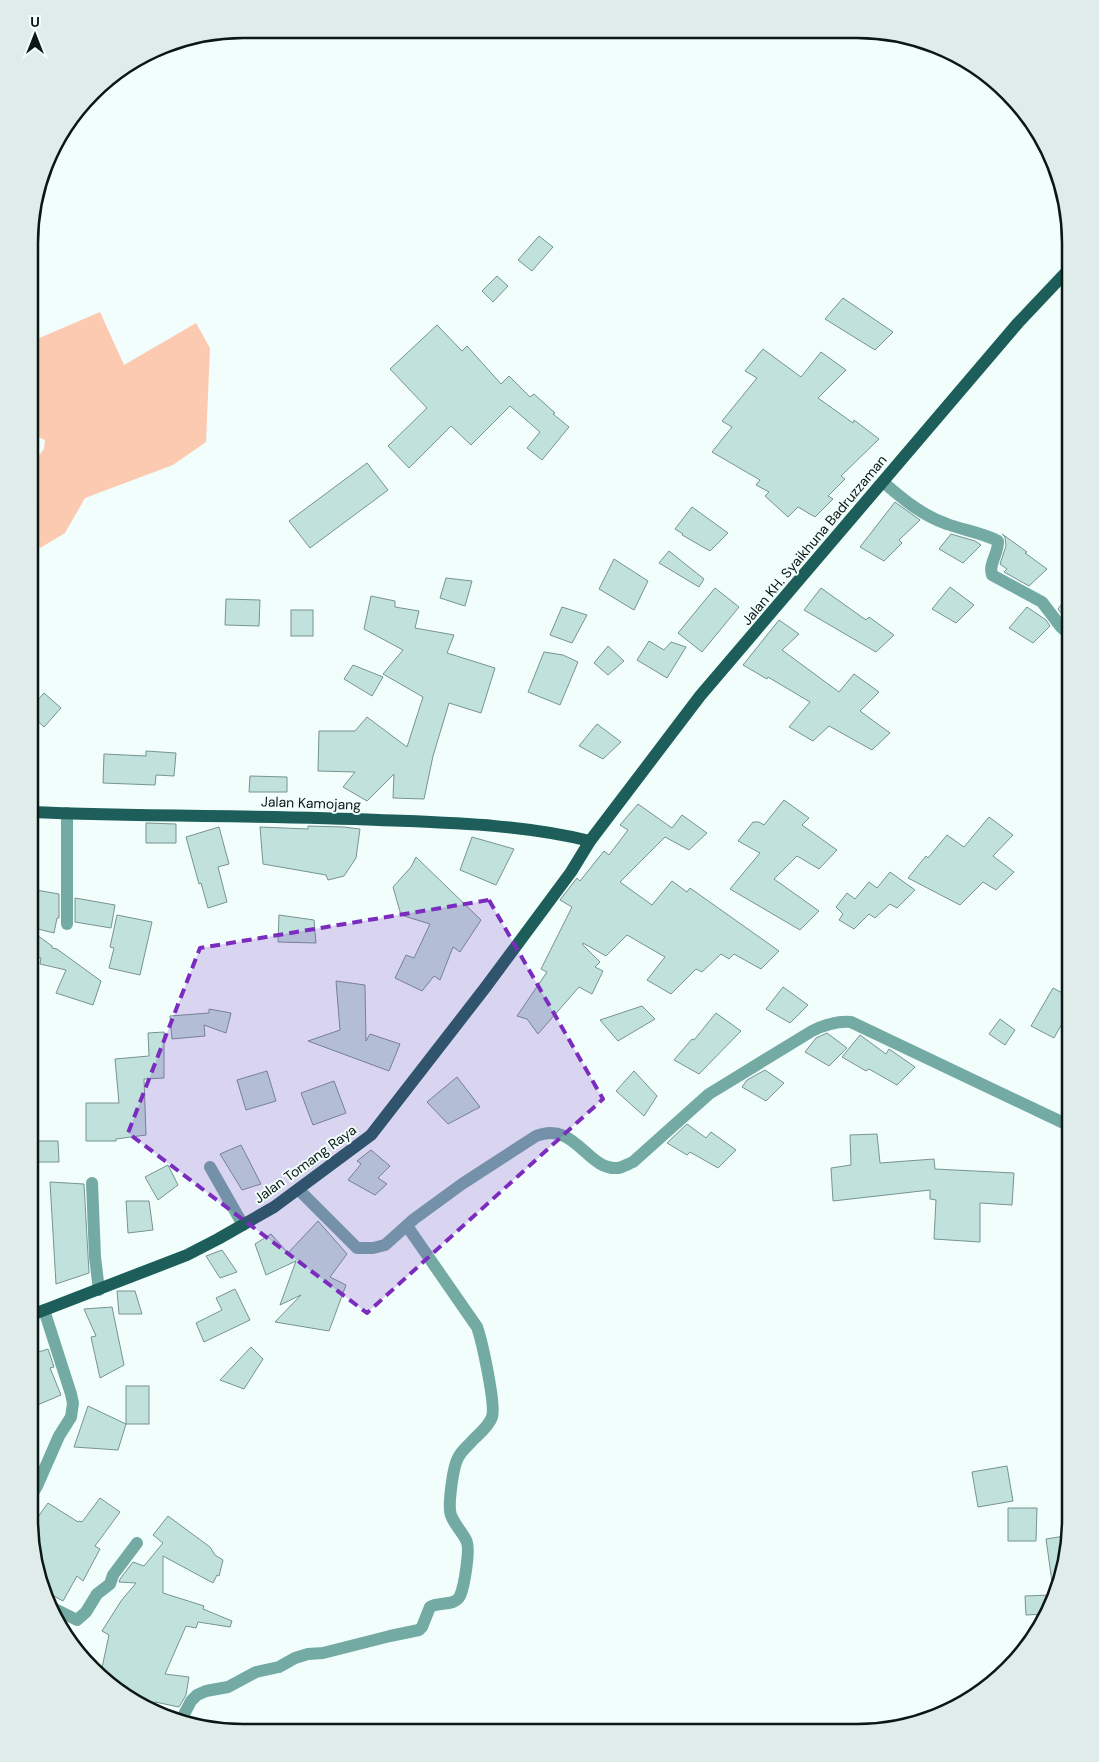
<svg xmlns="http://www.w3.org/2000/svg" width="1099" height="1762" viewBox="0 0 1099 1762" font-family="'DM Sans',sans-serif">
<rect width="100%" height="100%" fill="#f1fefc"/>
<polygon fill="#fccab1" points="100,312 124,365 196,323 210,348 206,442 173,465 85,498 65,533 40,548 30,523 30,467 44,449 45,440 30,434 30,342"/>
<g fill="#c1e1dd" stroke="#779491">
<polygon points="539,236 553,247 532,271 518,260"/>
<polygon points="497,276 508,286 493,302 482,291"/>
<polygon points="843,298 893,332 875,350 825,319"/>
<polygon points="437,325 462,351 467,346 501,384 509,376 530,397 534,394 555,413 553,414 569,427 542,460 527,448 540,432 510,406 471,445 451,426 409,468 388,446 427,408 390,369"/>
<polygon points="763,349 801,377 821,352 846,370 818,398 853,423 854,420 879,439 841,476 845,479 828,496 833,499 815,517 798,507 788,517 765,496 769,492 756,485 760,480 712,452 732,427 722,421 757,378 745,371"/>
<polygon points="367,463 388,490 310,548 289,521"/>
<polygon points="895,502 920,520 899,540 902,543 884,561 860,547"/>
<polygon points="692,507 728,533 710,551 682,535 683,534 675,529"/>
<polygon points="951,534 975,541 981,545 963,563 939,549"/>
<polygon points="1002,534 1027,552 1025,553 1047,569 1029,586 1004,572 1007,569 1000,564 1006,546 1005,537"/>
<polygon points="669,551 704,579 699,587 659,563"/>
<polygon points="614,559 648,581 634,610 599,589"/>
<polygon points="446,578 472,581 465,606 440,598"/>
<polygon points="950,587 974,605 956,623 932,609"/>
<polygon points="715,588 739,607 702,652 678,633"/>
<polygon points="821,588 866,620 869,617 894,635 876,652 804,610"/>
<polygon points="1070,593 1070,624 1058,609"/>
<polygon points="371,596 395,601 395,607 419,611 415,628 454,635 447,653 495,668 481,713 449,703 433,756 424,799 393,798 394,774 367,801 343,787 355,772 318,771 319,731 355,731 367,717 407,747 423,697 383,674 403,650 364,629"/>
<polygon points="226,599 260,600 259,626 225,625"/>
<polygon points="562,607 587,615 572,643 550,635"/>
<polygon points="1027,607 1046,620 1050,626 1033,643 1009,628"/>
<rect x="291" y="610" width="22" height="26"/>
<polygon points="779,620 799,634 782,650 839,692 854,674 879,692 860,711 890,733 872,750 829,726 813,741 789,727 810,702 768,677 767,679 743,665"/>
<polygon points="649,641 664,650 671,642 686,647 667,678 637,660"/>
<polygon points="608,646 624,661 608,675 594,663"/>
<polygon points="544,652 563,655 578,662 560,705 528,692"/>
<polygon points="353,665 383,677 372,696 344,679"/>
<polygon points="44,693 61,708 44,727 30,714 30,709"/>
<polygon points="597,724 621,742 603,759 579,746"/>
<polygon points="146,751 176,753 174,776 156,775 155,785 103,783 104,754 146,756"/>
<polygon points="250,776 287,777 287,792 249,792"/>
<polygon points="784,800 809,818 802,825 837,850 819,869 797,856 774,879 819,911 800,930 730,889 760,853 738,841 753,822 759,822 764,825"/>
<polygon points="638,804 672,828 682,815 707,833 689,850 665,837 620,882 652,905 672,881 687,892 690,888 779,951 761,969 734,954 729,959 721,954 702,972 696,969 671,994 647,980 665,957 627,935 606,956 583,943 583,945 600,962 595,967 603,971 592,994 579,987 538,1034 527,1019 517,1016 547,972 541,969 572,907 560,900 577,878 580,881 604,851 609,855 628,830 620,825"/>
<polygon points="989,817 1013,835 993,856 1014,872 996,890 983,882 960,905 908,878 926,856 928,858 947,835 964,847"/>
<polygon points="146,823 176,824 176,843 146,843"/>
<polygon points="308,826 344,827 360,829 356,858 344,876 328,880 326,875 263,864 260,827 308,829"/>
<polygon points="219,827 229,864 218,867 227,902 208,908 201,883 199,884 186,837"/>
<polygon points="472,837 514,849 496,885 460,870"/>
<polygon points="416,857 481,920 460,952 453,947 440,980 434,976 422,991 395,978 406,955 414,958 430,924 401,915 393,887 411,867"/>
<polygon points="890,872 915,890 897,908 890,904 875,918 869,914 854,929 839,920 843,914 836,907 847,893 855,899 869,882 877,888"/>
<polygon points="30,889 59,894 59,918 57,918 54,933 30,927"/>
<polygon points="75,898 115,905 111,928 75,922"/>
<polygon points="117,915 152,922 140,975 109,968 114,948 110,947"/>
<polygon points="279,915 314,920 316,943 278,942"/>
<polygon points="30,930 52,946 52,948 57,949 101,981 93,1005 56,993 66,970 40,964 41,958 30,955"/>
<polygon points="336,981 365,985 366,1041 370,1034 400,1044 389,1071 308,1041 340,1030"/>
<polygon points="783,987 808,1005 790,1023 766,1009"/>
<polygon points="1053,988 1070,997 1070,1009 1054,1038 1031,1026"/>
<polygon points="642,1006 655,1019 618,1041 600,1020"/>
<polygon points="209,1009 231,1013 226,1033 204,1025 205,1036 172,1039 170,1016 209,1013"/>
<polygon points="716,1013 741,1031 699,1074 674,1060 692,1039 694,1040"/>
<polygon points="1000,1019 1015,1030 1005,1045 989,1034"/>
<polygon points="164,1032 164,1078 144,1079 146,1135 116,1139 116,1141 86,1141 86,1103 119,1103 115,1059 149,1056 148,1033"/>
<polygon points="827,1033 847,1048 829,1066 805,1052 816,1038"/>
<polygon points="860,1035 886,1054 889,1049 915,1067 897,1085 869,1069 866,1071 842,1057"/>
<polygon points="765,1070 784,1083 766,1101 742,1087 747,1080"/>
<polygon points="267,1071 276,1101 246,1110 237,1080"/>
<polygon points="634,1071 657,1096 644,1116 616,1091"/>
<polygon points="457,1077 480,1107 448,1124 427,1102"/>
<polygon points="334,1081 346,1113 313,1125 301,1093"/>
<polygon points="687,1124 706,1138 711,1132 736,1150 718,1168 690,1152 687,1155 667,1143"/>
<polygon points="877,1134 880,1163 934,1159 935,1169 1014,1173 1012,1205 980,1203 980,1242 934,1239 936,1200 930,1199 930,1190 833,1201 831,1168 851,1165 850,1135"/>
<polygon points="37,1141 58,1141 59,1162 37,1162"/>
<polygon points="241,1145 261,1184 242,1190 220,1154"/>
<polygon points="371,1150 390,1166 378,1178 387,1184 375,1195 348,1180 361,1164 357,1161"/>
<polygon points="168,1165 178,1185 158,1200 145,1177"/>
<polygon points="50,1182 84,1184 89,1273 56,1284"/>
<polygon points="126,1201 149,1201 153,1230 128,1233"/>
<polygon points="318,1221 347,1254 330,1277 346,1285 329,1331 275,1322 301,1295 280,1305 296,1261 266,1275 255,1244 271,1234 288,1253"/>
<polygon points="222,1250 237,1272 220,1278 206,1256"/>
<polygon points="235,1289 250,1320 204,1342 196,1323 222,1310 216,1298"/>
<polygon points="117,1291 135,1291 142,1314 119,1314"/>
<polygon points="112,1307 124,1365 100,1378 91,1337 96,1336 84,1309"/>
<polygon points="251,1347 263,1359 244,1389 220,1380"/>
<polygon points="48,1349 54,1367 50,1368 61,1395 35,1406 29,1392 29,1355"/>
<rect x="126" y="1386" width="23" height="38"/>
<polygon points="88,1406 126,1424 118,1450 74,1447"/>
<polygon points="1007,1466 1013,1501 978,1507 972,1472"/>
<polygon points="100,1498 120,1512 95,1546 100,1549 83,1581 77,1576 63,1601 43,1590 30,1528 48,1503 78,1522 79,1521 82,1522"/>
<polygon points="1008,1508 1037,1508 1036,1541 1008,1541"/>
<polygon points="168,1516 210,1547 215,1555 223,1560 219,1576 217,1575 213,1583 163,1556 163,1593 204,1606 203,1609 232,1621 230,1627 198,1622 196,1628 186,1626 165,1674 189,1677 186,1695 179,1707 155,1702 151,1711 112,1689 100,1677 109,1635 102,1631 121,1601 136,1583 119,1582 120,1579 133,1562 144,1566 163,1543 153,1535"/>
<polygon points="1065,1536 1067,1547 1055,1596 1054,1596 1046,1539"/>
<polygon points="1050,1595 1050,1608 1047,1614 1026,1615 1025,1596"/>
</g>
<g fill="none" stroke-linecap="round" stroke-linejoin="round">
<g stroke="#74aaa4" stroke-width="12">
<path d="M 883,482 C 903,499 921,515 947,524 C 963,530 983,533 998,541 C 999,553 988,564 992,575 L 1042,602 L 1061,627 L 1070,635"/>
<polyline points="67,813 67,924"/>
<polyline points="210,1167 243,1225"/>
<polyline points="92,1183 95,1257 99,1290"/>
<path d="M 299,1190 L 357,1248 L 373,1248 L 385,1245 L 414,1219 L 462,1184 L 536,1136 C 575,1120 587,1171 618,1168 C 623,1167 628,1164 633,1162 L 709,1094 L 812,1031 C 824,1025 838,1021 851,1022 L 1070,1126"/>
<polyline points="29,1304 31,1316"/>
<polyline points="29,1499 37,1486 59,1436 71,1417 73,1403 71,1394 44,1310"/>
<polyline points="47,1605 77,1620 86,1612 97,1594 110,1584 113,1575 137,1543"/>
<path d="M 180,1722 L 191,1701 L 197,1695 L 206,1691 L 228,1687 L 256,1672 L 279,1667 L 295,1658 L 308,1654 L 323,1653 L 390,1636 L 419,1630 L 422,1627 L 430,1607 C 439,1601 454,1607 460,1596 C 464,1587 471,1548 466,1540 C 462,1531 450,1520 450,1510 C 449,1500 453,1466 458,1458 C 461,1451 468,1446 473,1440 C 479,1434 489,1426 492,1417 C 496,1405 482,1341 477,1327 L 407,1226"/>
</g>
<g stroke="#1d5e5a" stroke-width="12">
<path d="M 30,812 C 146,817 263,815 379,820 C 452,823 519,824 590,841"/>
<polyline points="29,1316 187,1255 218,1239 274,1207 371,1135 485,988 571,872 590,841 700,696 1018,323 1070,268"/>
</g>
</g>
<path fill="#7b2cbf" fill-opacity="0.2" stroke="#7b2cbf" stroke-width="4" stroke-dasharray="10 6" stroke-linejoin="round" d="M 489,900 L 603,1099 L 367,1313 L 128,1133 L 200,948 Z"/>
<g text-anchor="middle" stroke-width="4" stroke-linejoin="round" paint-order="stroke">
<g font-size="14" fill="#0b1715" stroke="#f1fefc">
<text transform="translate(814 540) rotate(-50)" y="5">Jalan KH. Syaikhuna Badruzzaman</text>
<text transform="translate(311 803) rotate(2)" y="5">Jalan Kamojang</text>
<text transform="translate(305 1164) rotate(-36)" y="5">Jalan Tomang Raya</text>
</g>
</g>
<path d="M0 0H1099V1762H0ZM243 38H857A205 205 0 0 1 1062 243V1519A205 205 0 0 1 857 1724H243A205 205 0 0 1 38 1519V243A205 205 0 0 1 243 38Z" fill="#dfecea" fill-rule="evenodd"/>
<path fill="none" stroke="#0b1715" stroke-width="2.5" d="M243 38H857A205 205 0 0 1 1062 243V1519A205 205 0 0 1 857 1724H243A205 205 0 0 1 38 1519V243A205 205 0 0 1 243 38Z"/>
<g transform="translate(35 35)" stroke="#f1fefc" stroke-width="4" paint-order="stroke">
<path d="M0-4L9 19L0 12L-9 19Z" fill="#0b1715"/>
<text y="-8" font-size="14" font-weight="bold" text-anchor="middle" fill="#0b1715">U</text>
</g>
</svg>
